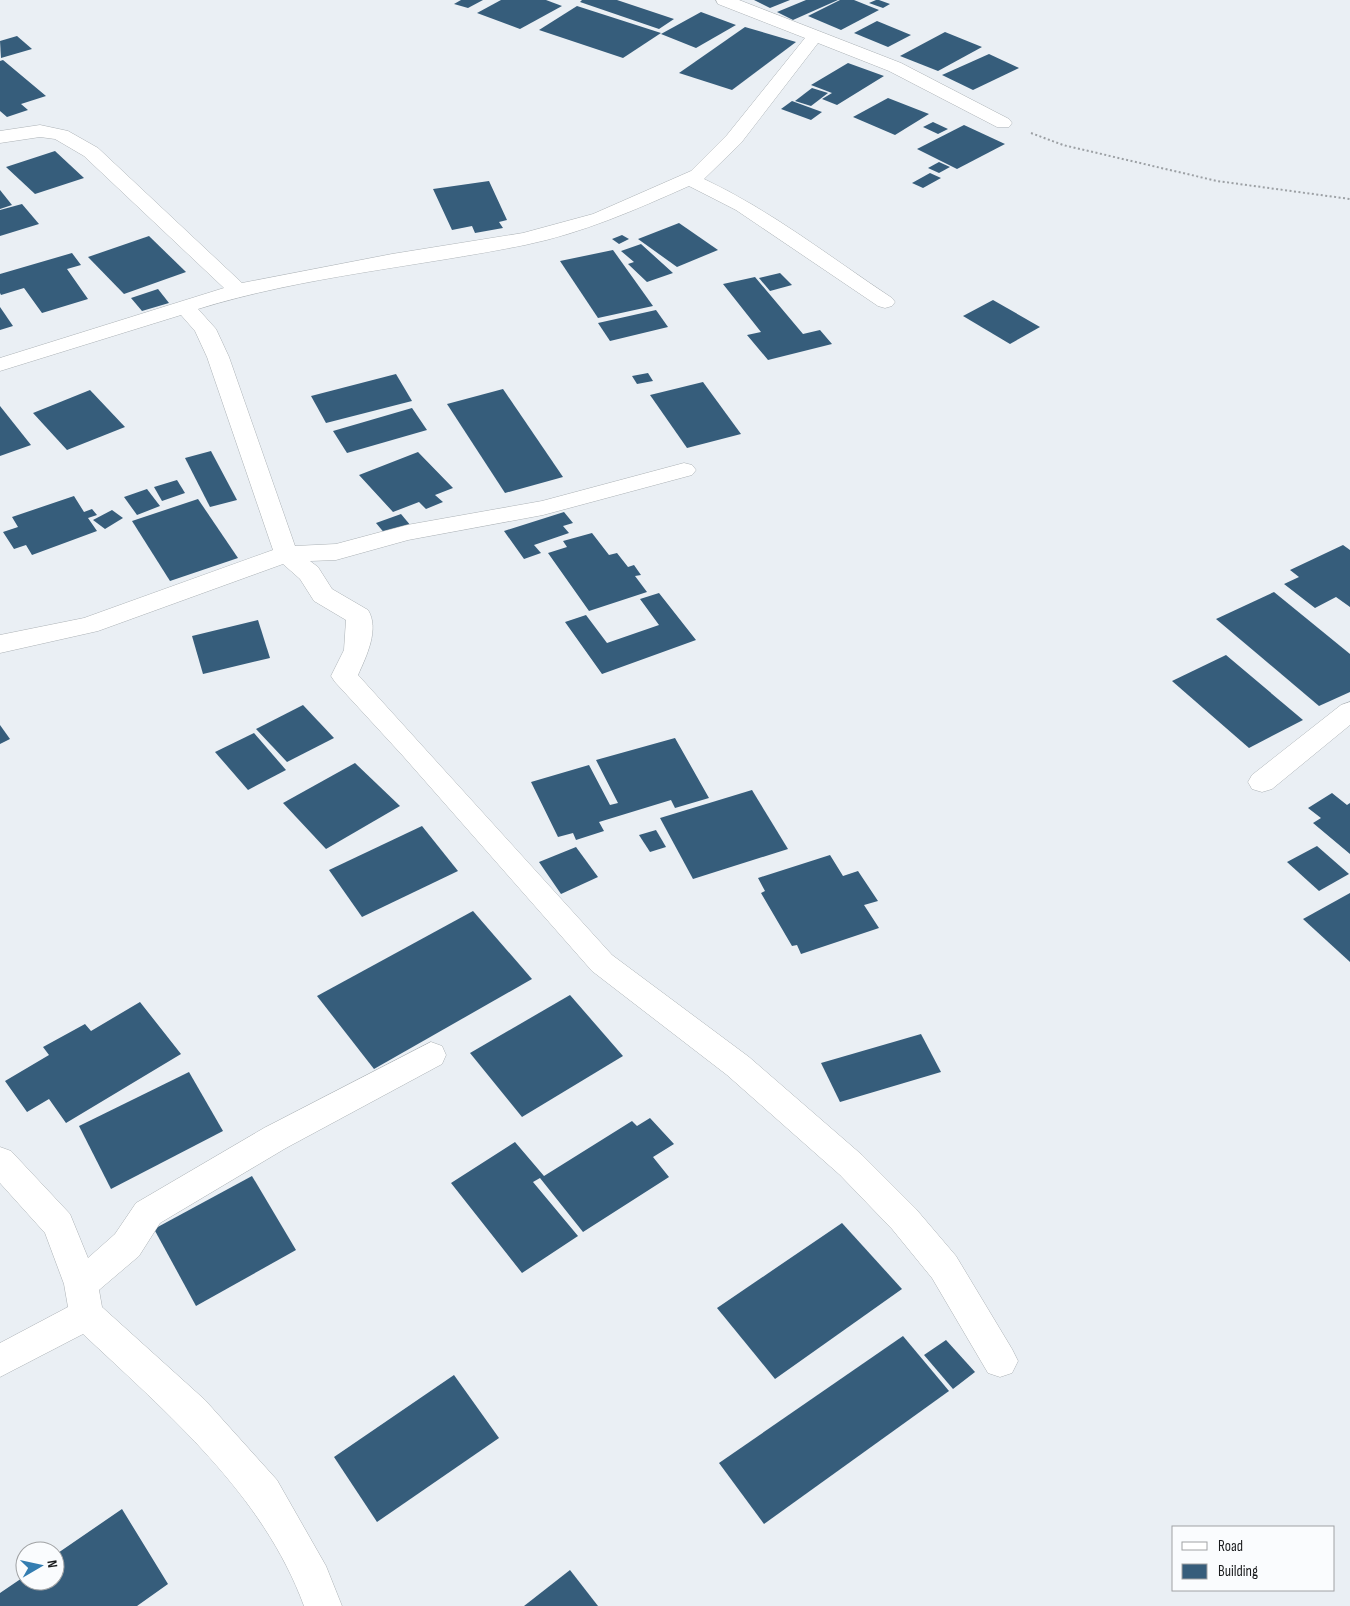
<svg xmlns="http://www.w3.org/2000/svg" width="1350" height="1606" viewBox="0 0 1350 1606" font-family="'Sofia Sans Condensed',sans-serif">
<rect width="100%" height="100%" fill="#eaeff4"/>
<g fill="#365d7b">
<polygon points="461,0 483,0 468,8 454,4"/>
<polygon points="501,0 546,0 562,6 520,29 477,13"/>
<polygon points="582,0 617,0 674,19 659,29 580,2"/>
<polygon points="754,0 790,0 770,8"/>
<polygon points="806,0 838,0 793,20 777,12"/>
<polygon points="840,0 854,0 879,10 841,30 808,16"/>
<polygon points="876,0 879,0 890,4 883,8 869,3"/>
<polygon points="577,6 661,33 623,58 539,30"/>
<polygon points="701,12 736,25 696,48 661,34"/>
<polygon points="877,21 911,35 888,47 854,33"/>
<polygon points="745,27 796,42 732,90 679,73"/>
<polygon points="945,32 982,47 938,71 900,56"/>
<polygon points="17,36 32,49 1,58 0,41"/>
<polygon points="989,54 1019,68 973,90 942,75"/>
<polygon points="3,60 46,96 21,104 28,110 7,117 0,111 0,61"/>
<polygon points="848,63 884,76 837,105 822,99 832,93 811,85"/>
<polygon points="812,88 828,93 811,106 795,101"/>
<polygon points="888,98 929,114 895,135 853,117"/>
<polygon points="792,101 822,112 811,120 781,109"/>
<polygon points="933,122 948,129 938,134 923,127"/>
<polygon points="964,125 1005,144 957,169 917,149"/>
<polygon points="55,151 84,178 35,194 6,167"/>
<polygon points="939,162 950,167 939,173 928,168"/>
<polygon points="930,173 941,178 923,188 912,183"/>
<polygon points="489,181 507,220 499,222 503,228 475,233 472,226 452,230 433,189"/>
<polygon points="0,190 12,205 0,209"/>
<polygon points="22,204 39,224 0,236 0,210"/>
<polygon points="679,223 718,250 677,267 638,239"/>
<polygon points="622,235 629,239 619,244 612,239"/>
<polygon points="149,236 186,272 124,294 88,257"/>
<polygon points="641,244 673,273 647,282 628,264 634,262 621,251"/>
<polygon points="613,250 653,306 598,318 560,261"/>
<polygon points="72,253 81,265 67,269 88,299 42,313 24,288 1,295 0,293 0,274"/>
<polygon points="780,273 792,285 770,291 759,278"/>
<polygon points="755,277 803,334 820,330 832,344 768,360 747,335 761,332 723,284"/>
<polygon points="158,289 169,303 142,311 131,298"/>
<polygon points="993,300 1040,327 1010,344 963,316"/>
<polygon points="0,307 13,326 0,330"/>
<polygon points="656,310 668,327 610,341 598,323"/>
<polygon points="648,373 653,381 637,384 632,376"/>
<polygon points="396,374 412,401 326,423 311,396"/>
<polygon points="703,382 741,434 687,448 650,395"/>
<polygon points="503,389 563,477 505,493 447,404"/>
<polygon points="90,390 125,427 67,450 33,413"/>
<polygon points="0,406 31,445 0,456"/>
<polygon points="412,408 427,430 347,453 333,431"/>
<polygon points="211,451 237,500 210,507 185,458"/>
<polygon points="418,452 453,488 435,495 443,502 426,509 419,502 393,512 359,475"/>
<polygon points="177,480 185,493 162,501 154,487"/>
<polygon points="147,489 160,506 137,515 124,497"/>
<polygon points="74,496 84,512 92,509 97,515 88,518 97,531 32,555 26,545 14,549 3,532 18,527 12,517"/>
<polygon points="198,499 238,558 170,581 132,521"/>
<polygon points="112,510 123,518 105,529 93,520"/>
<polygon points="564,512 573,523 563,526 569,533 534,545 541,553 524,559 504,531"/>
<polygon points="401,514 411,526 386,535 376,523"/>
<polygon points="592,533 609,555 617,553 628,567 634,565 641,575 635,576 647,592 589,611 548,553 567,547 563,541"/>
<polygon points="1343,545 1350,550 1350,607 1336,597 1315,608 1284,584 1299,577 1290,570"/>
<polygon points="1274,592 1350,654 1350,692 1319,706 1216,619"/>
<polygon points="659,593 696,640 602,674 565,622 586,615 607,643 659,625 640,599"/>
<polygon points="258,620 270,658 203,674 192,636"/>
<polygon points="1226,655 1303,720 1249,748 1172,681"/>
<polygon points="303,705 334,738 287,762 256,729"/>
<polygon points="0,725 10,739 0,744"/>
<polygon points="254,733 286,770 248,790 215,752"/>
<polygon points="675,738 709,798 675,808 671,800 599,822 604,831 576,840 573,833 558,837 531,782 589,765 610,805 618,803 596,760"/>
<polygon points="355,763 400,806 326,849 283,803"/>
<polygon points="752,790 788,849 693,879 660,818"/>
<polygon points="1332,793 1347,805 1350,803 1350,854 1313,823 1321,818 1308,808"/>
<polygon points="422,826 458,871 362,917 329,870"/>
<polygon points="656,830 666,847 650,852 639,835"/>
<polygon points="1317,846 1349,874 1319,891 1287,862"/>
<polygon points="576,847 598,877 561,894 539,862"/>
<polygon points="830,855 843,876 858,871 878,901 864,905 879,928 801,954 797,945 792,946 761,893 765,891 758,878"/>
<polygon points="1350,893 1350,962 1303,919"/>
<polygon points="473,911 532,979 374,1069 317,996"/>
<polygon points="570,995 623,1056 522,1117 470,1053"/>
<polygon points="140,1002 181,1054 66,1123 49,1099 27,1112 5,1081 49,1055 43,1047 85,1024 91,1031"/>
<polygon points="921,1034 941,1072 840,1102 821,1063"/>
<polygon points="189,1072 223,1131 111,1189 79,1126"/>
<polygon points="650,1118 674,1144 653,1157 669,1177 583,1232 540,1178 533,1182 578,1236 522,1273 451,1183 515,1142 544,1176 632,1121 637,1126"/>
<polygon points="252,1176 296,1250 196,1306 154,1229"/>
<polygon points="842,1223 902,1289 775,1379 717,1308"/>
<polygon points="903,1336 949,1391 764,1524 719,1463"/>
<polygon points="946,1340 975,1372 953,1389 924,1355"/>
<polygon points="454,1375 499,1438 377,1522 334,1457"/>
<polygon points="122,1509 168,1584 137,1606 0,1606 0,1593 25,1576 25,1581 55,1581 55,1555"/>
<polygon points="570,1570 598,1606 524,1606"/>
</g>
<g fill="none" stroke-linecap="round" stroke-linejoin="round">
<defs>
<g id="minor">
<path d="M 716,0 L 739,0 L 901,63 L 1009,119 L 1012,123 L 1009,127 L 997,127 L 889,71 L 818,43 L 741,143 L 704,179 C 772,211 830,257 892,298 L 895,302 L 892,306 L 885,308 L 878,306 L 736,210 L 689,186 C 635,210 583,233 525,245 C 416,267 305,276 198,309 L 216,329 L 229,357 L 295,546 L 336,544 L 407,525 L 542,501 L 684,463 L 692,465 L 696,470 L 692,475 L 543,515 L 408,540 L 336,560 L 310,561 L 318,567 L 332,589 L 368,610 C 380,629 366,657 358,675 L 612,955 L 749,1057 L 862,1155 L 916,1209 L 956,1256 L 1012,1349 L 1018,1361 L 1012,1373 L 1000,1377 L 988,1373 L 932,1278 L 892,1229 L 840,1175 L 727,1075 L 592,971 L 403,756 L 335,682 L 331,676 L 344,650 L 346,620 L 314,601 L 300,579 L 283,564 L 98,631 L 0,653 L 0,635 L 84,618 L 273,550 L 207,357 L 195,331 L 181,315 L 0,371 L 0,358 L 224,288 L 84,156 L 55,139 L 40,137 L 0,143 L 0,131 L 40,125 L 68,131 L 98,148 L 242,283 L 392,254 L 523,233 L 593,214 L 691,171 L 727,135 L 805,38 L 718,4 Z"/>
<polygon points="1350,702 1350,725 1272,789 1262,792 1252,789 1248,782 1252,775 1341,705"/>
<path d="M 431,1042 L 442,1046 L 446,1055 L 442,1064 L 286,1148 L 160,1223 L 139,1256 L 99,1290 L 102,1307 L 205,1400 L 277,1480 L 326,1566 L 342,1606 L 304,1606 C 263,1494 167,1413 83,1334 L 0,1377 L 0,1343 L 68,1307 L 64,1284 L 45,1233 L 0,1183 L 0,1147 L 11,1151 L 70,1214 L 88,1258 L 115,1234 L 136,1203 L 264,1128 Z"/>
</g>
</defs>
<use href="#minor" stroke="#acb2b6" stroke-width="1"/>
<polyline stroke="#9ca0a4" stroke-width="2" stroke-dasharray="2 2.5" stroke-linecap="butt" points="1031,133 1063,145 1217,181 1350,199"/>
<use href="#minor" fill="#fff" fill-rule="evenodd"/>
</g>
<rect x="1172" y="1526" width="162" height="65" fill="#fafcfe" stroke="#a0a2a4"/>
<rect x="1182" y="1542" width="25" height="8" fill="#ffffff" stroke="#a0a2a4"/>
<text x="1218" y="1551" font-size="15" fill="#191b1d">Road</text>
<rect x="1182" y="1564" width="25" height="15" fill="#365d7b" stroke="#a0a2a4"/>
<text x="1218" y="1576" font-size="15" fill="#191b1d">Building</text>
<g transform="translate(40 1566) rotate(81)"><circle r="24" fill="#fafcfe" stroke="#a0a2a4"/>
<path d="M0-4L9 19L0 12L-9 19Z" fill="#337db1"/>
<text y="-8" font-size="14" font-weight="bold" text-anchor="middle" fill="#191b1d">N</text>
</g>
</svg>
